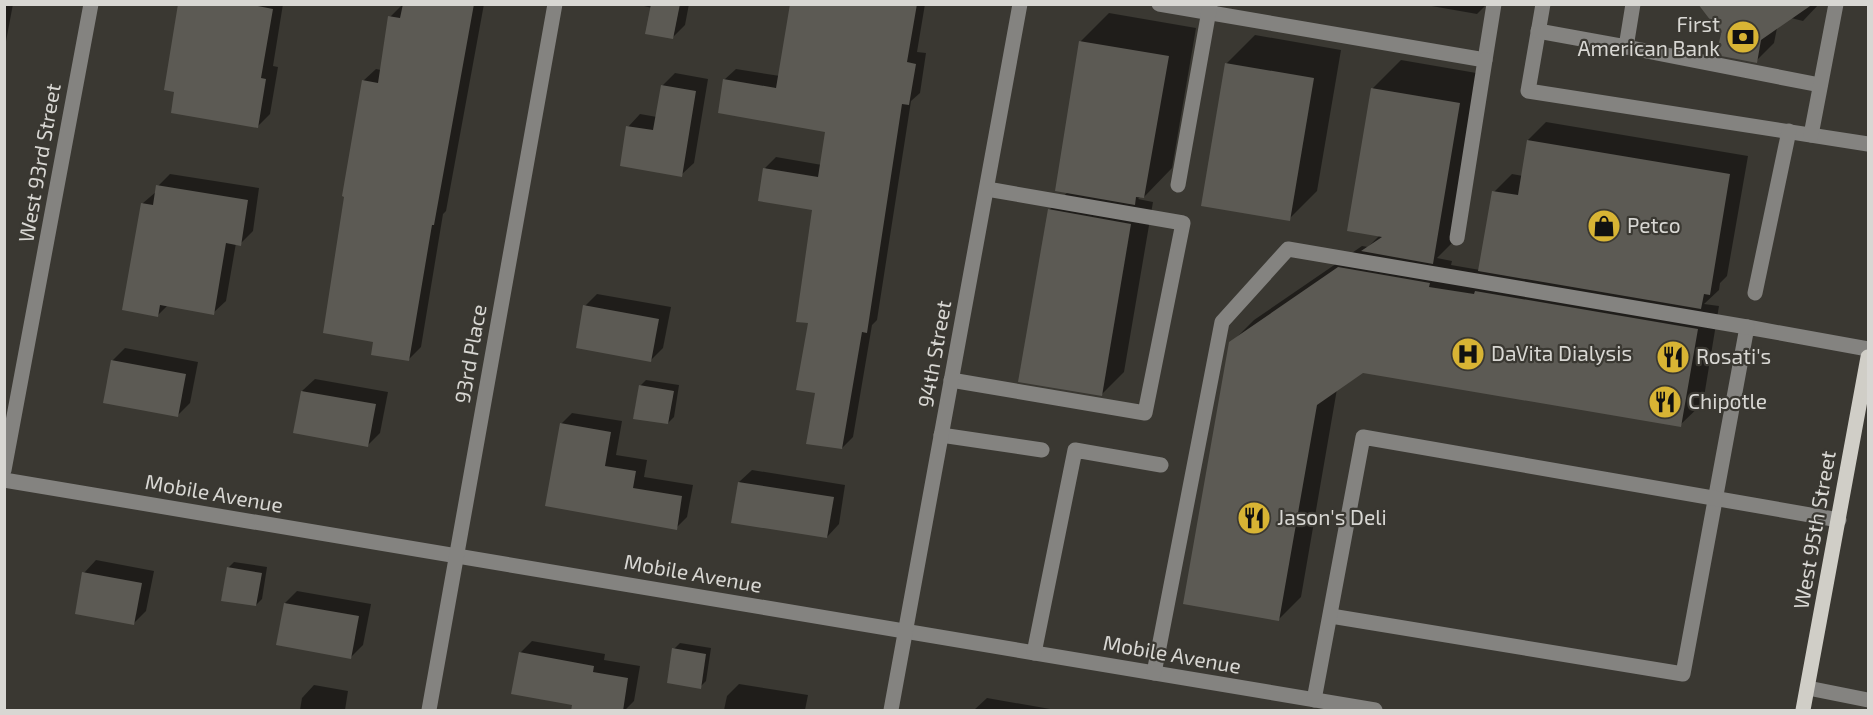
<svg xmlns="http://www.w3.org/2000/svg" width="1873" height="715" viewBox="0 0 1873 715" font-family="'Exo 2',sans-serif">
<rect width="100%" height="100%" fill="#3a3832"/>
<g fill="#0007">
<polygon points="4,4 13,4 4,52"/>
<polygon points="180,4 283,4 273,66 278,67 270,114 258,126 176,90"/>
<polygon points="484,4 446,211 443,214 421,347 408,360 375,341 363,81 376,69 381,70 390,17 402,5"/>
<polygon points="644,4 689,4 685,25 673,37 652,8 644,6"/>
<polygon points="799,4 925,4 917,52 926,53 920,93 911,101 877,320 872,325 853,437 842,448 816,392 809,322 814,209 765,168 776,157 822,165 827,131 724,80 736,69 780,76"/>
<polygon points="1420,4 1487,4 1477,14"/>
<polygon points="1696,4 1819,4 1803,21 1791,18 1777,28 1774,43 1756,61 1722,34 1701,5"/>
<polygon points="1109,13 1196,28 1172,168 1144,197 1141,196 1138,199 1153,202 1124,372 1102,394 1049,210 1068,192 1056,190 1081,41"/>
<polygon points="1255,35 1341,50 1317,191 1289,219 1226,64"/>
<polygon points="1401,60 1488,75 1461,234 1437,258 1452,261 1451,265 1480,270 1494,192 1512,174 1523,176 1528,140 1546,122 1748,156 1727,276 1720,283 1719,290 1704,304 1719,306 1703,403 1680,425 1362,371 1337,389 1301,597 1278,620 1231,343 1254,320 1362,246 1368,247 1380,235 1373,88"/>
<polygon points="675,73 708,79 694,163 681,175 628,127 640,114 657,117 662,86"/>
<polygon points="170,174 259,188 253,231 240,244 236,243 226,301 213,313 168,305 158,315 143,203 157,191 158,186"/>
<polygon points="597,294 671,307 663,348 651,360 585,306"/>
<polygon points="125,348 198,362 190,403 178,415 112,361"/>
<polygon points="315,379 388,392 380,433 368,445 302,391"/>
<polygon points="646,380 679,385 674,417 668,423 640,386"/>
<polygon points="572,413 622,421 616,455 647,460 644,477 693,485 687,517 676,528 547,505 561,424"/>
<polygon points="752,470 845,485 839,524 827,537 739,482"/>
<polygon points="96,560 154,571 146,611 134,623 84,573"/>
<polygon points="234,562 267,567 262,599 256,605 228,568"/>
<polygon points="297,591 371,604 363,645 351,657 285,603"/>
<polygon points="532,641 605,654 604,660 640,666 634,701 625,710 572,710 574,704 520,653"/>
<polygon points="680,643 711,648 706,681 700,687 674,649"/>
<polygon points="739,684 808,695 805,710 724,710 727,696"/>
<polygon points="314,685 348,691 345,710 300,710 302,698"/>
<polygon points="987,698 1056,710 974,710"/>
</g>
<g fill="#5c5a54">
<polygon points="178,4 247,4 273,9 261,78 266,79 258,128 171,113 174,92 164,90"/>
<polygon points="403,4 474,4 434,225 432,225 409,361 371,355 373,342 323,333 344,197 342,196 362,80 378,83 388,16 400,18"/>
<polygon points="651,4 680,4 673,39 645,34"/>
<polygon points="790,4 917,4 907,62 916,64 909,105 902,104 867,333 862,332 842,449 806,444 815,393 796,390 808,323 796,322 812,210 758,201 763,168 818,177 825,132 718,113 723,79 776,88"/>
<polygon points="1698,4 1813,4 1761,40 1757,63 1716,55 1721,34"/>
<polygon points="1079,41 1169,56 1144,198 1136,197 1135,205 1055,191"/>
<polygon points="1225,63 1314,78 1290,221 1201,206"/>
<polygon points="661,85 696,91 682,177 620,166 626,126 653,130"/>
<polygon points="1371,88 1460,103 1433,264 1361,251 1382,237 1347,231"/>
<polygon points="1527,140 1730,174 1710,295 1704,294 1701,309 1478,271 1492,191 1518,195"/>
<polygon points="156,185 248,200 241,246 226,243 214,315 160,305 158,317 122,310 141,203 153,205"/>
<polygon points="1048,209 1131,224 1102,396 1018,382"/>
<polygon points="1338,267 1430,283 1429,287 1474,294 1475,291 1698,329 1681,427 1363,373 1317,405 1279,621 1183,604 1229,342"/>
<polygon points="583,305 659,319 651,362 576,348"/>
<polygon points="111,360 186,374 178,417 103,403"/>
<polygon points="639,385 674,391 668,424 633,419"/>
<polygon points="301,391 376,404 368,447 293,433"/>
<polygon points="560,423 611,432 605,466 636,471 633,488 682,496 677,530 545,506"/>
<polygon points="738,482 834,497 827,538 731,523"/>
<polygon points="227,567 262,573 256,606 221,601"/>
<polygon points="82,572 142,583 134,625 75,614"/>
<polygon points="284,603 359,616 351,659 276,645"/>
<polygon points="672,648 706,654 701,689 667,683"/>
<polygon points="519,652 594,666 593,672 628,678 623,711 571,711 572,705 511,694"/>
</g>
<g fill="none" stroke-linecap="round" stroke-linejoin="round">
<g stroke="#848380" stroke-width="15">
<polyline points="1159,4 1485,60 1494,4"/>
<polyline points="1543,4 1528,91 1868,144"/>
<polyline points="1538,31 1626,47 1633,4"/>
<polyline points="1626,47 1820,85"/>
<polyline points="1811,135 1836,4"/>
<polyline points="1178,185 1210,5"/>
<polyline points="1457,238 1485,60"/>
<polyline points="1755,293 1789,131"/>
<polyline points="951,380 1145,413 1183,223 987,189"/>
<polyline points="941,435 1042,450"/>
<polyline points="4,470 91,4"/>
<polyline points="4,480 1375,710"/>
<polyline points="1331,616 1683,674 1747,327 1868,349"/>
<polyline points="1034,653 1075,450 1161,465"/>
<polyline points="1154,673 1222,322 1288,249 1747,327"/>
<polyline points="1808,688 1868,700"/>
<polyline points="1314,700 1363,437 1839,520"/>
<polyline points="429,710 555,4"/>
<polyline points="891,710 1020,4"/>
</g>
<polyline stroke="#d0cec7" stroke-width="15" points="1803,710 1868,357"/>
</g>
<defs>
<symbol id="bank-disc" viewBox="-11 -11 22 22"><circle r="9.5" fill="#d8b434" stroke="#3a3832"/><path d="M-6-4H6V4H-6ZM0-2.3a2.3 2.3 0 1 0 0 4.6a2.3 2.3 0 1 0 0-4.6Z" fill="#111"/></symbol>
<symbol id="shop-disc" viewBox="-11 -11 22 22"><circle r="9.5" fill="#d8b434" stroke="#3a3832"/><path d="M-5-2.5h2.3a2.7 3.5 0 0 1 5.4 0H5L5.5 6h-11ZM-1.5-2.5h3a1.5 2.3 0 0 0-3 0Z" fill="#111"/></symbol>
<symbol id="hospital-disc" viewBox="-11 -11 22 22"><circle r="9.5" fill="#d8b434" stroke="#3a3832"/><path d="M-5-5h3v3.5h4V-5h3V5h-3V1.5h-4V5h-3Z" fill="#111"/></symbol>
<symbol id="restaurant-disc" viewBox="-11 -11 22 22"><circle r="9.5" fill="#d8b434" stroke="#3a3832"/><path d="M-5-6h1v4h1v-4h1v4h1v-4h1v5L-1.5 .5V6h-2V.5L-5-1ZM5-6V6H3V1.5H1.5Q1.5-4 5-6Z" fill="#111"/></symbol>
</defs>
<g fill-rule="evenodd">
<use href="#bank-disc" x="1724" y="18" width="38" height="38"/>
<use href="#shop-disc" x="1585" y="207" width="38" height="38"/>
<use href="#hospital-disc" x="1449" y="335" width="38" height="38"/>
<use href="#restaurant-disc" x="1654" y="338" width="38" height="38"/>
<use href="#restaurant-disc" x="1646" y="383" width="38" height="38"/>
<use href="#restaurant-disc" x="1235" y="499" width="38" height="38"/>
</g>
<g text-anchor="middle" stroke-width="4.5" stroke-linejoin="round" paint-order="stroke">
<g font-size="21" fill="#d8d7d3" stroke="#3a3832" text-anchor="start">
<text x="1720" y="32" text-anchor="end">First<tspan x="1720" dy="24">American Bank</tspan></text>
<text x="1627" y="233">Petco</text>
<text x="1491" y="361">DaVita Dialysis</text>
<text x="1696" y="364">Rosati's</text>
<text x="1688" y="409">Chipotle</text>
<text x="1277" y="525">Jason's Deli</text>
</g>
<g font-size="21" fill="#d8d7d3" stroke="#3a3832">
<text transform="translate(40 163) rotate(-80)" y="7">West 93rd Street</text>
<text transform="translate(471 354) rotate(-80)" y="7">93rd Place</text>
<text transform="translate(935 354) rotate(-80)" y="7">94th Street</text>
<text transform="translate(214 494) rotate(10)" y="7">Mobile Avenue</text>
<text transform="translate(1815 530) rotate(-80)" y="7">West 95th Street</text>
<text transform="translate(693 574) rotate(10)" y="7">Mobile Avenue</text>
<text transform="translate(1172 655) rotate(10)" y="7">Mobile Avenue</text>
</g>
</g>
<rect width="1873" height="715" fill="none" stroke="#d8d7d3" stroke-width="12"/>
</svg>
